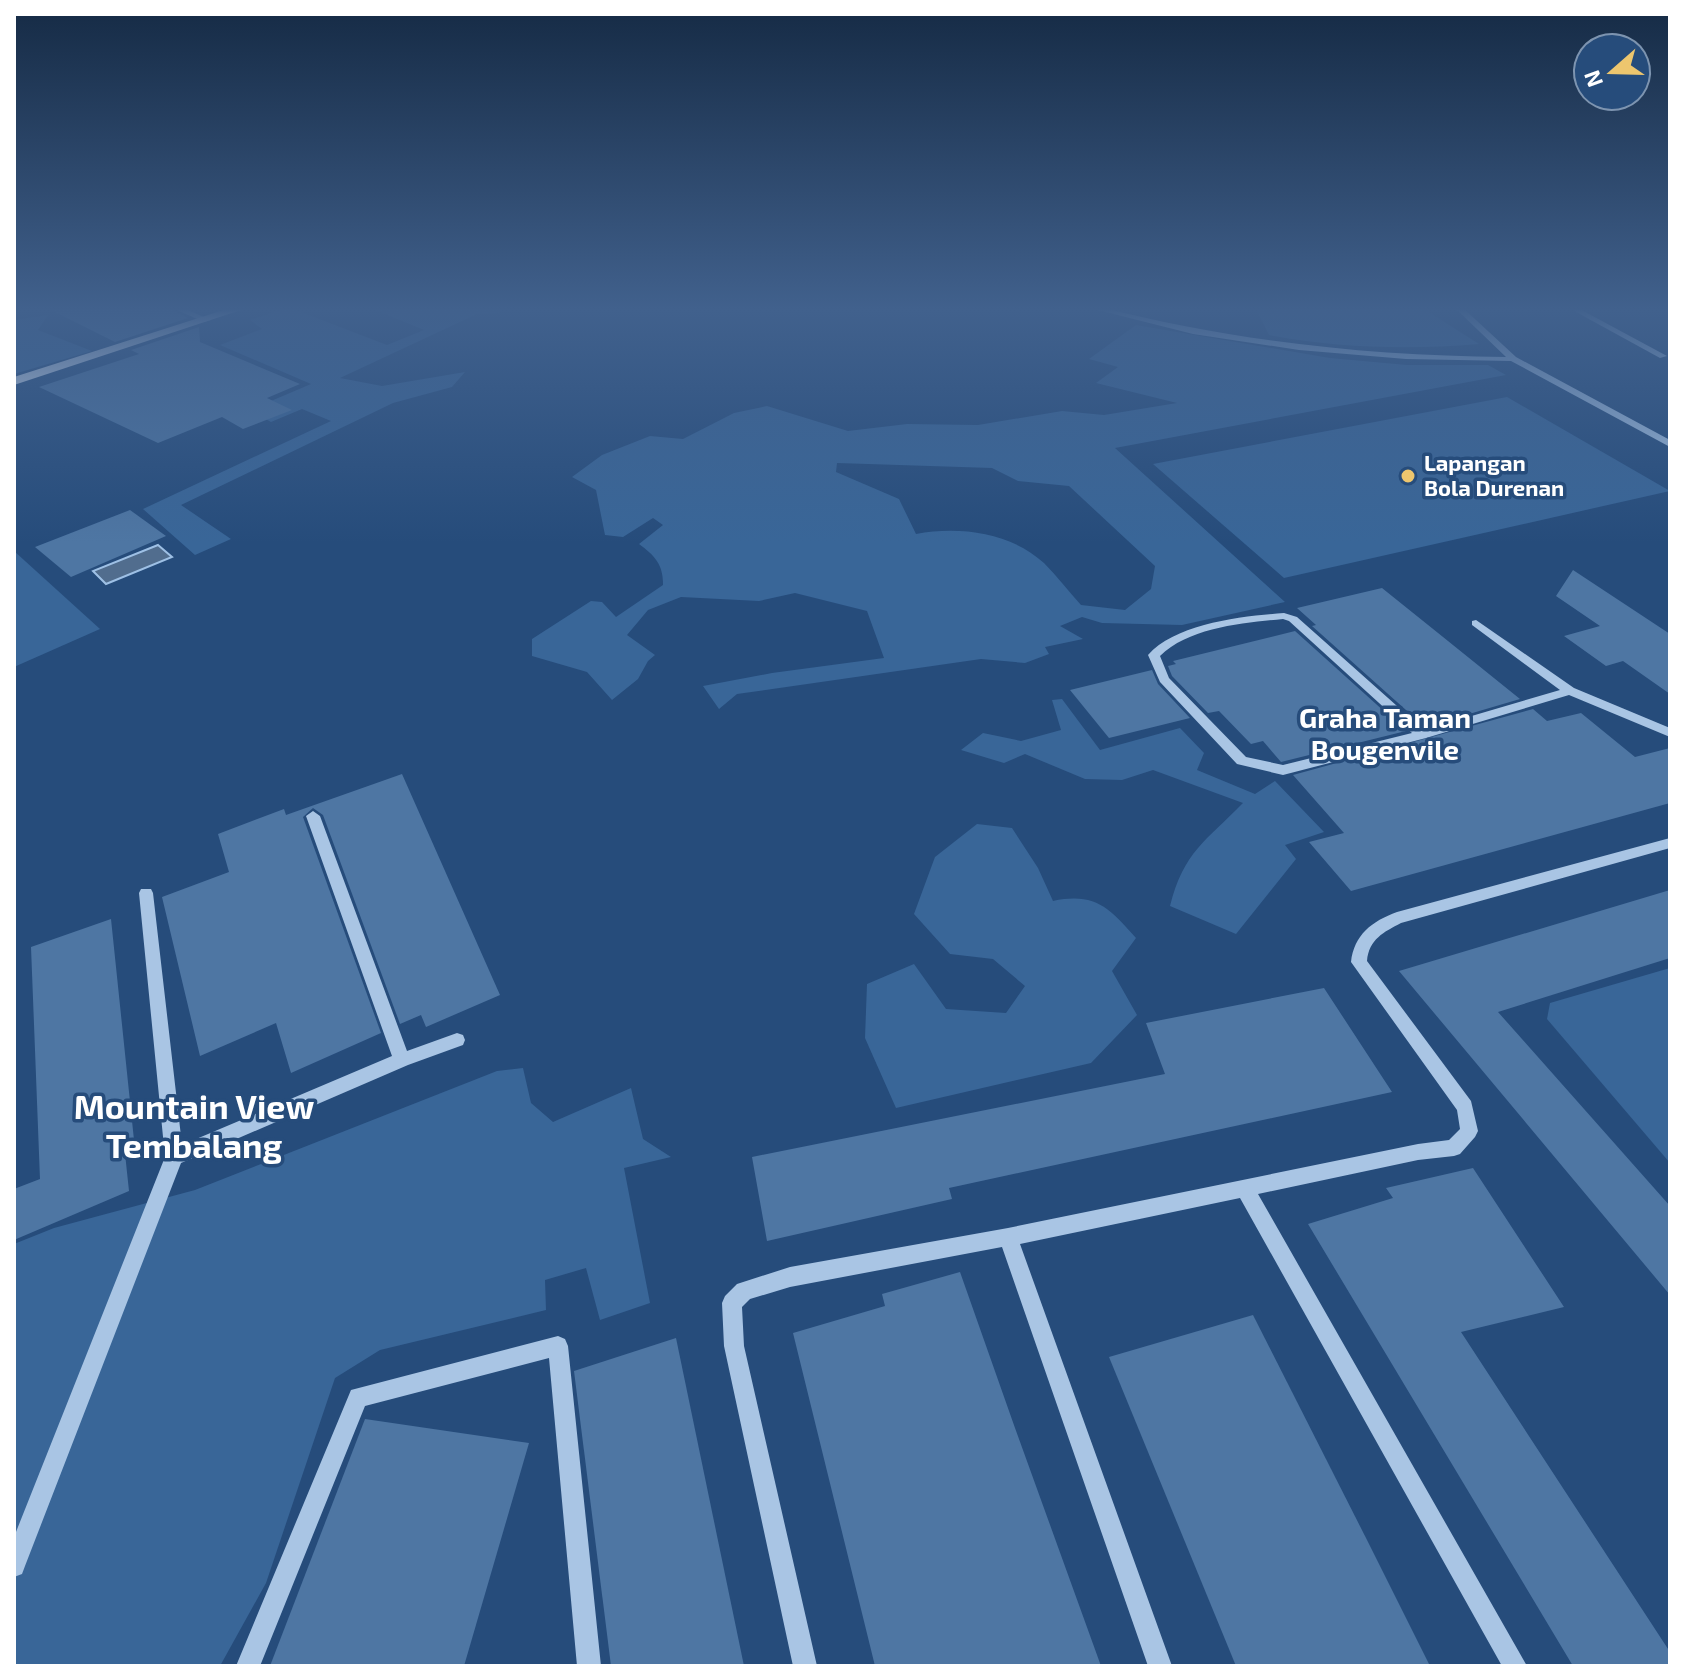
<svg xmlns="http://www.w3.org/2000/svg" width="1684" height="1680" viewBox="0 0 1684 1680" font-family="'Exo 2',sans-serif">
<rect width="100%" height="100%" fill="#264c7b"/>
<g fill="#396698" fill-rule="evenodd">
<polygon points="288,307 387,345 424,330 368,307 508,307 498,313 477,314 340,378 382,386 465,372 452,387 393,403 181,505 231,539 195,555 143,509 331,421 302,409 271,422 250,410 311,384 220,345 262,329 250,320"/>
<path d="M 1255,307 L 1421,307 L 1479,344 C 1407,350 1340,348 1269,335 Z"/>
<polygon points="48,315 38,330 92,351 14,374 14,320"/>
<path d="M 1136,325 L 1330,358 L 1407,365 L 1488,365 L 1506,375 L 1115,448 L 1285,602 L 1182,625 L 1102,623 L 1082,617 L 1060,626 L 1083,639 L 1045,647 L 1049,654 L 1025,663 L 981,659 L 737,694 L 719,709 L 703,686 L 772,673 L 884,658 L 867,611 L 795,593 L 759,601 L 681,597 L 648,610 L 627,635 L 655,655 L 648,661 L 638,679 L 612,700 L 587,672 L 532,656 L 532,639 L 591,601 L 602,602 L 616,617 L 663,585 C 663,564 655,556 639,544 L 663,525 L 653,518 L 623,537 L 605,535 L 596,490 L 572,477 L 602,455 L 650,436 L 683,439 L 734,413 L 767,406 L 848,431 L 907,424 L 978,425 L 1062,411 L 1104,415 L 1177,403 L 1096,383 L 1118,367 L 1089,359 ZM 837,463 L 992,468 L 1018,481 L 1069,486 L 1155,566 L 1151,589 L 1125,610 L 1081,605 C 1069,592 1057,576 1044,563 C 1010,532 959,526 916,534 L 899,499 L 836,472 Z"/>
<polygon points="1507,397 1670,491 1284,578 1153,464"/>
<polygon points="14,551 100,629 14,667"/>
<path d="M 1062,699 L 1100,750 L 1180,728 L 1204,753 L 1197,770 L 1255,794 L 1275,781 L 1324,832 L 1285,845 L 1296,859 L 1236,934 L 1170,906 C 1184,851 1206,841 1243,803 L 1153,770 L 1122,780 L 1085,779 L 1025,754 L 1004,763 L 961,750 L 983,733 L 1021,741 L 1061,730 L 1052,700 Z"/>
<path d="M 977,824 L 1012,828 L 1038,868 L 1053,901 C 1096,892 1110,909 1136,938 L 1112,971 L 1137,1015 L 1091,1063 L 896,1108 L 865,1038 L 867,984 L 914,964 L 946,1009 L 1006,1013 L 1025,986 L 993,959 L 950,954 L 914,914 L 935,857 Z"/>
<polygon points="1670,968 1670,1163 1547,1019 1550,1003"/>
<polygon points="523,1068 531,1103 553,1122 631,1088 643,1139 671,1157 624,1168 650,1303 600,1320 586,1268 545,1280 546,1310 380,1350 335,1378 266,1583 220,1666 14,1666 14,1244 54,1228 195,1190 497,1071"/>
</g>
<polygon fill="#516d8e" stroke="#9ec0e5" stroke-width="2" points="158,545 172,557 106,584 93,571"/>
<g fill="#4e76a3">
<polygon points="45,307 167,307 188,318 115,342"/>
<polygon points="199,327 200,342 300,384 267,398 292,410 243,429 222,417 158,443 39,387 139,354 131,350"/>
<polygon points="130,510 166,536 71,577 35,547"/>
<polygon points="1573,570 1670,634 1670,694 1623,661 1606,666 1564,636 1600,626 1556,596"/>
<polygon points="1382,588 1448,641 1520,699 1425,727 1312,626 1316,625 1297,608"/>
<polygon points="1295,631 1406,731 1281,762 1263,741 1251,744 1219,711 1208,713 1172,676 1168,666 1176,664 1173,661"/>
<polygon points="1152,670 1158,684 1190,718 1109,738 1070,690"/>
<polygon points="1533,709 1547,721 1581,713 1635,757 1670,748 1670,803 1351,891 1309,842 1344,833 1293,775"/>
<polygon points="402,774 500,995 426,1027 421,1015 400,1024 323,815 313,808 303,817 381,1033 291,1073 276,1023 200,1056 162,897 229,872 218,834 284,809 286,815"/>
<polygon points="1670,890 1670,958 1498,1012 1670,1206 1670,1295 1399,971"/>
<polygon points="111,919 134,1140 124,1144 129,1191 14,1240 14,1189 40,1179 31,947"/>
<polygon points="1324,988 1392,1092 949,1188 952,1199 767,1241 752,1157 1165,1074 1146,1023"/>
<polygon points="1473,1168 1564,1307 1461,1332 1670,1652 1670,1666 1573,1666 1308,1224 1393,1198 1386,1188"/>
<polygon points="960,1272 1015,1428 1101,1666 875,1666 793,1333 885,1306 882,1294"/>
<polygon points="1253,1315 1367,1540 1430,1666 1236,1666 1109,1357"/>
<polygon points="676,1338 744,1666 611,1666 574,1371"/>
<polygon points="365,1419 529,1443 464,1666 270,1666"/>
</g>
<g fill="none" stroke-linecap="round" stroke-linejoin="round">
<g fill="#a9c5e4" fill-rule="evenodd">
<polygon points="170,307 181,307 211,320 204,322"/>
<path d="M 1086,307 L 1100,307 C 1233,341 1368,356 1506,357 L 1454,307 L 1462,307 L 1516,357 L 1670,440 L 1670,447 L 1511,361 L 1406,359 L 1299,350 L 1193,334 Z"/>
<polygon points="1567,307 1576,307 1667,356 1660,358"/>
<path d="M 1284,613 L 1297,617 L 1424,730 L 1560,690 L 1472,625 L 1472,621 L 1476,620 L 1574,688 L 1670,728 L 1670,737 L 1569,695 L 1426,738 L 1283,775 L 1237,764 L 1160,682 L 1148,655 C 1176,623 1243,616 1284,613 ZM 1283,619 L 1289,621 L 1412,733 L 1283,765 L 1246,757 L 1169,678 L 1160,656 C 1190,627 1244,623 1283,619 Z"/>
<polygon points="313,811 320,816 407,1051 457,1033 463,1035 465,1040 463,1045 408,1065 181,1163 25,1566 22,1574 14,1577 14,1537 165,1157 139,893 141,889 151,889 153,893 182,1145 392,1056 306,816"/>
<path d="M 1670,838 L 1670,848 L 1401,923 C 1384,932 1369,939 1367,961 L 1471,1101 L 1478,1131 L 1475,1137 L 1460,1154 L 1454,1156 L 1418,1160 L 1258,1194 L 1527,1666 L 1502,1666 L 1240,1198 L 1020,1244 L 1172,1666 L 1148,1666 L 1002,1247 L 790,1287 L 750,1299 L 742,1307 L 744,1346 L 817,1666 L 793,1666 L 724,1346 L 722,1303 L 725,1296 L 737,1284 L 790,1267 L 1008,1228 L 1418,1144 L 1449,1140 L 1460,1129 L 1457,1110 L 1351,962 C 1354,935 1372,921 1397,912 Z"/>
<polygon points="558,1336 565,1339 568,1346 601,1666 577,1666 549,1358 365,1406 260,1666 236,1666 351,1390"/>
</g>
<polygon fill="#e9f1fc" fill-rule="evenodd" points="233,307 250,307 14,385 14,377"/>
</g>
<linearGradient id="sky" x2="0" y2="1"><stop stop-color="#152a44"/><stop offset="0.57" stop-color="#41618d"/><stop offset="1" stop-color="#41618d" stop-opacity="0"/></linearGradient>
<rect width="1684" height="543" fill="url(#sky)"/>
<circle fill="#edc66e" stroke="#264c7b" stroke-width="3" cx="1408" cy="476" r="8"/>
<g text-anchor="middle" stroke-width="7" stroke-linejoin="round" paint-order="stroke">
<g font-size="22" font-weight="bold" fill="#fff" stroke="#264c7b" text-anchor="start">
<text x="1424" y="471">Lapangan<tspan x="1424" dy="25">Bola Durenan</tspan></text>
</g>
<g font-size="28" font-weight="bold" fill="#fff" stroke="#264c7b">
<text x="1385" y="728">Graha Taman<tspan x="1385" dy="32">Bougenvile</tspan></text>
</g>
<g font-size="34" font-weight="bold" fill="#fff" stroke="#264c7b">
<text x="194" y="1119">Mountain View<tspan x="194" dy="39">Tembalang</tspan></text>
</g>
</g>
<rect width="1684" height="1680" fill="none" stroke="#ffffff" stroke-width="32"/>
<g transform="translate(1612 72) rotate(250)"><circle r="38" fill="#264c7b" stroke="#7d94b0" stroke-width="2"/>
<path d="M0-6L14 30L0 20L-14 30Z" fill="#edc66e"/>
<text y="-12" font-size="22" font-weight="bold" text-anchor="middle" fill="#ffffff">N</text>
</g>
</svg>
